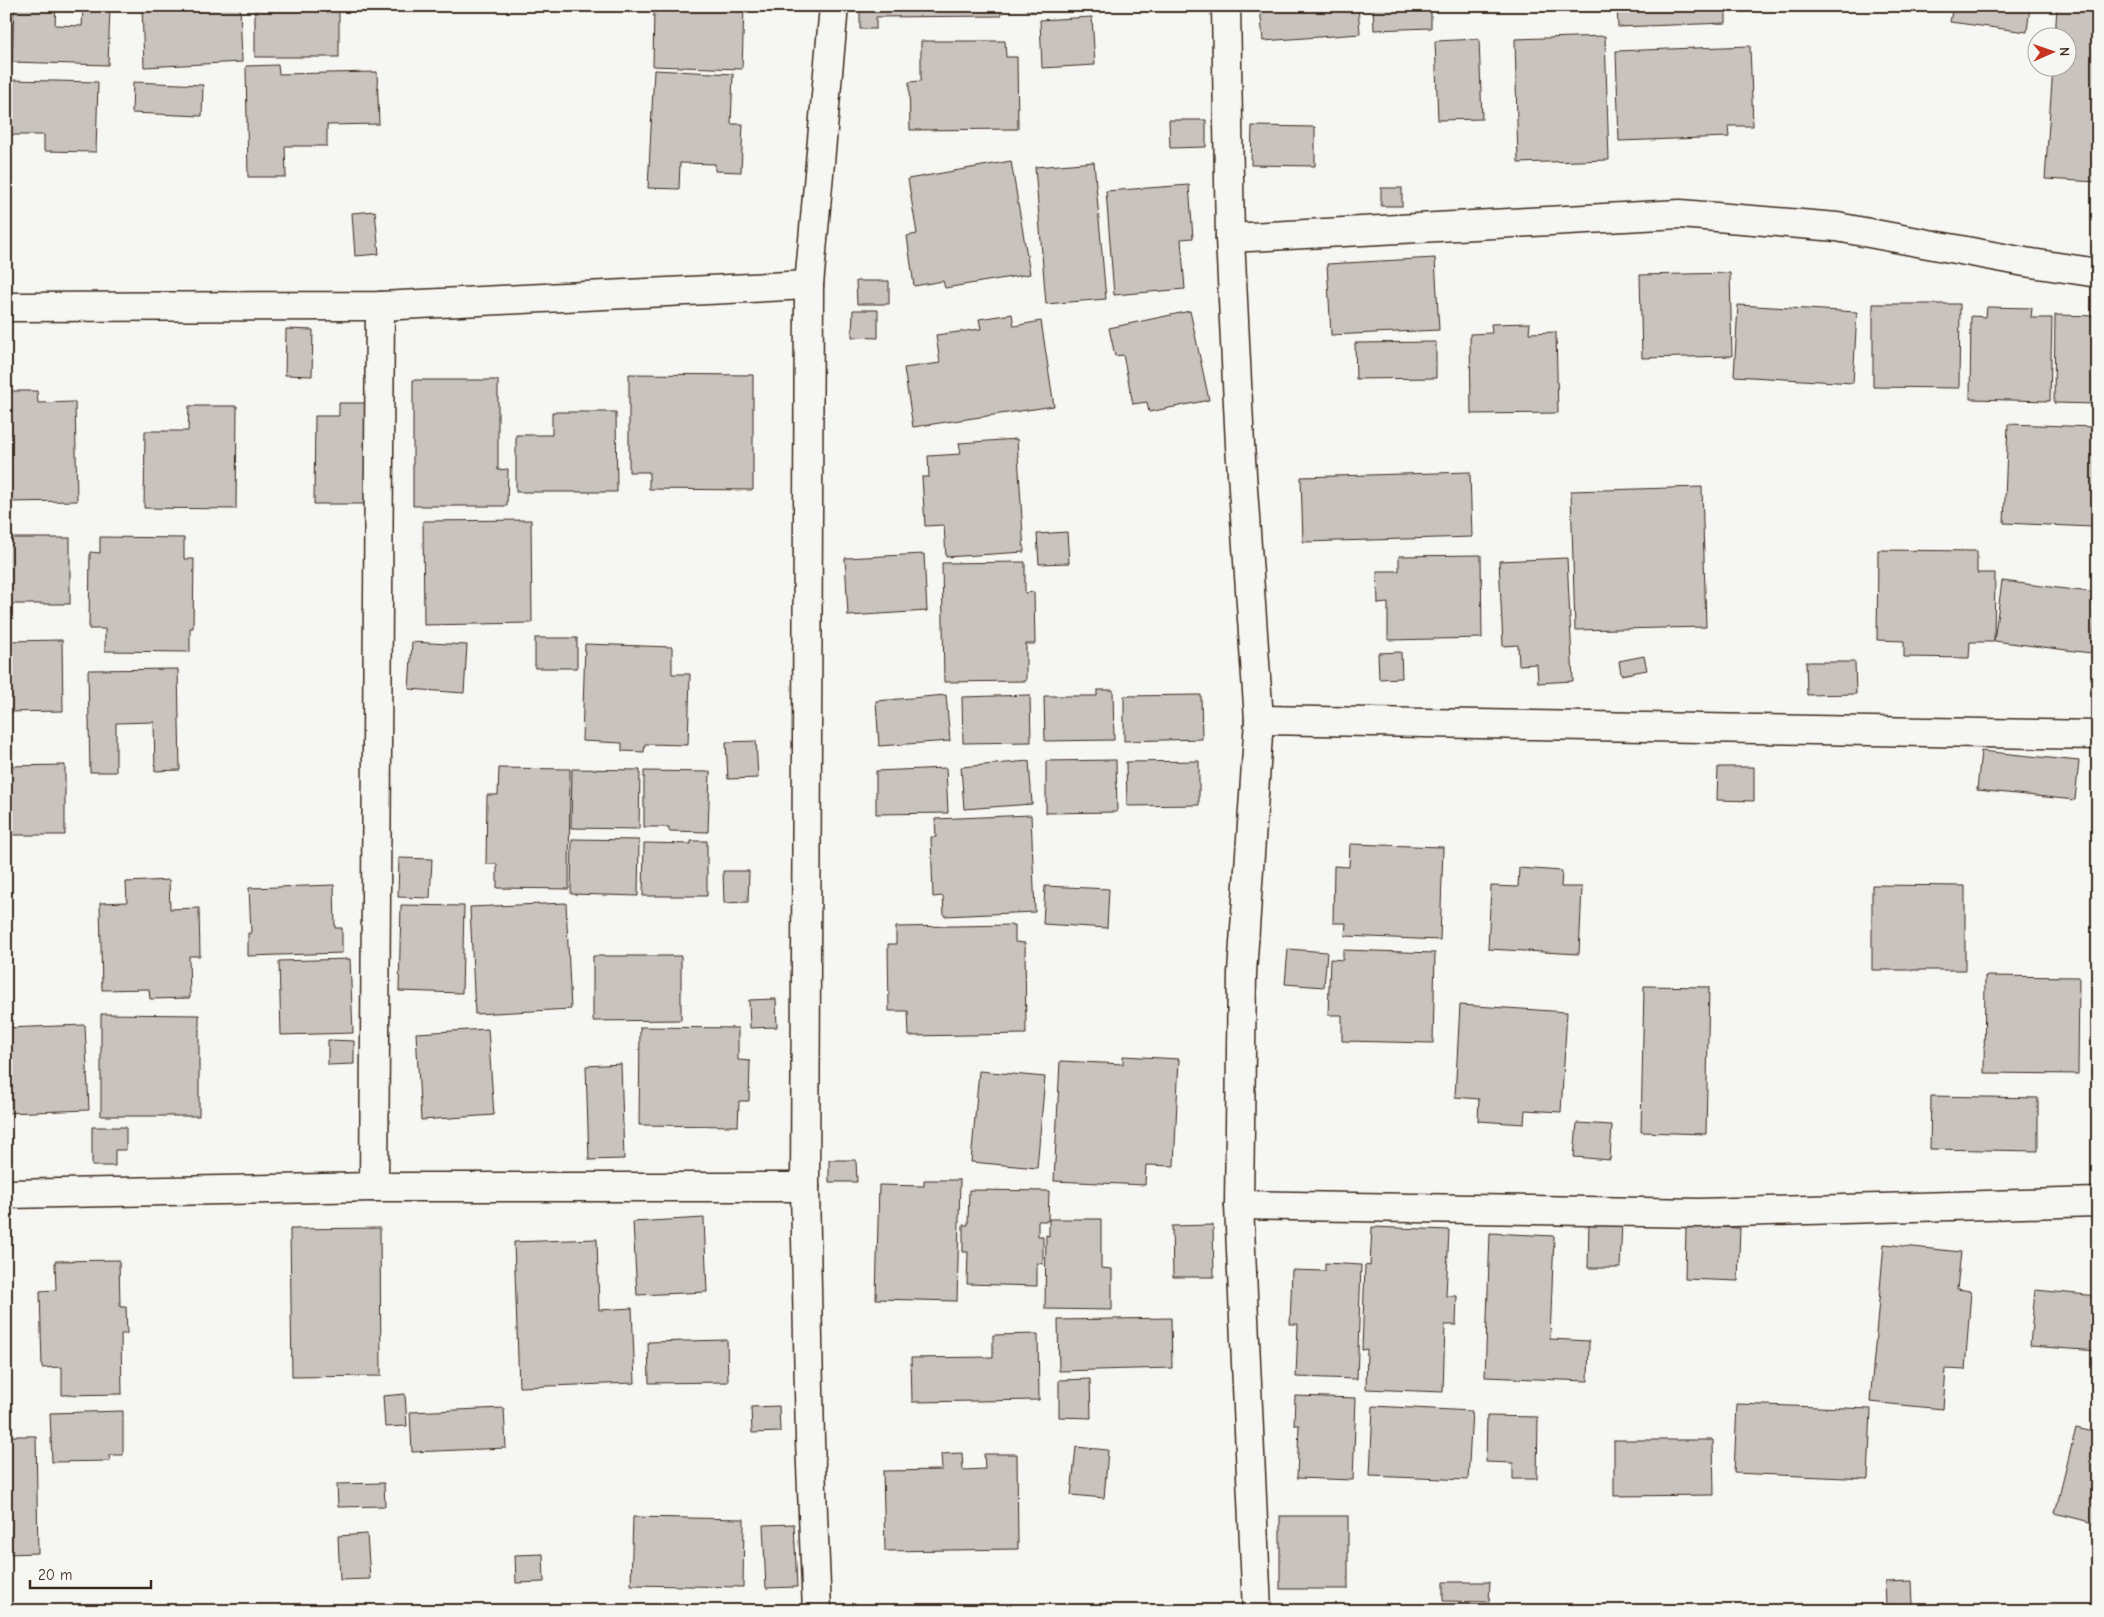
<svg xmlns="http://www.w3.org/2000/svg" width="2104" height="1617" viewBox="0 0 2104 1617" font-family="'Comic Neue',sans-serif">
<rect width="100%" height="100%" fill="#f6f6f2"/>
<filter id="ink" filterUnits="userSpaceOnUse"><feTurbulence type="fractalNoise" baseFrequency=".02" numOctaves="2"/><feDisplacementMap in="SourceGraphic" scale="10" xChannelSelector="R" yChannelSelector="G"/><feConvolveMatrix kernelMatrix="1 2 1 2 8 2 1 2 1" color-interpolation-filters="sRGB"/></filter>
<g filter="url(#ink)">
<g fill="#c8c3be" stroke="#3b2a1e">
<polygon points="14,6 56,6 55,25 82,26 83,6 110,6 108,65 12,62"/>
<polygon points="142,6 240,6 242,62 144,67"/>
<rect x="255" y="6" width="84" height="51"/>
<polygon points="654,6 744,6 742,69 653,66"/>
<polygon points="860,6 1001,6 1001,16 876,17 876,29 860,29"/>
<polygon points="1026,6 1064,6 1027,11"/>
<polygon points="1260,6 1358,6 1360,34 1263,41"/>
<polygon points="1373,6 1431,6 1431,28 1374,30"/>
<polygon points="1617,6 1726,6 1726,23 1618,27"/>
<polygon points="1953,6 2030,6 2027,32 1950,22"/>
<polygon points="2057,6 2098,6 2097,182 2045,179 2053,68 2066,68 2066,38 2055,38"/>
<polygon points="1092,17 1095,65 1042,68 1040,20"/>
<polygon points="1605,36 1609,160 1518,163 1515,39"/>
<polygon points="1479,39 1482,119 1438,120 1435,41"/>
<polygon points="921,41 1005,41 1006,57 1017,57 1018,129 910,130 909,82 921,81"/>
<polygon points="1750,46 1753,126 1728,126 1729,137 1619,141 1616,51"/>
<polygon points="278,65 279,74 377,72 379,124 327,125 327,146 285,146 286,177 248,177 246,66"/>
<polygon points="654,70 733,74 731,124 743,124 741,172 715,171 715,164 680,163 679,189 648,188"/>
<polygon points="8,80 98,82 96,152 44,151 44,135 7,135"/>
<polygon points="133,82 203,85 202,116 132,113"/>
<polygon points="1169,120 1206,120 1206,147 1170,148"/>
<polygon points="1252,126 1315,127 1315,166 1251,165"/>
<polygon points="1011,161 1030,274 945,288 943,281 914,286 907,236 917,234 908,179"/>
<polygon points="1094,162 1106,299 1046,304 1035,167"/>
<polygon points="1189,185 1193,238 1181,239 1185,289 1114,295 1106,191"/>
<rect x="1381" y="188" width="21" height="18"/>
<polygon points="2098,188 2098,213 2094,213"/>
<polygon points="375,211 379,254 355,256 352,213"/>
<polygon points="1435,258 1439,330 1331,335 1327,264"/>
<polygon points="1730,273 1732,356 1642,358 1640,275"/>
<polygon points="856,281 889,281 889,304 857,304"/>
<polygon points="1873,304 1960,304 1959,388 1873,387"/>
<polygon points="1738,305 1857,312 1853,383 1734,376"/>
<polygon points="1987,307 2032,308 2031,318 2052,318 2050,401 1970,399 1971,316 1986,317"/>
<polygon points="853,310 878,310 878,338 852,337"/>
<polygon points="1190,311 1209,400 1149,412 1147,402 1133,404 1123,355 1115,356 1109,328"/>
<polygon points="1012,314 1014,326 1041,321 1054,406 913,427 904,368 940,363 936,335 981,329 979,319"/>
<polygon points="2055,315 2098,316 2098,404 2054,403"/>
<polygon points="1530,323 1529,333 1556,332 1558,413 1471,414 1470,334 1492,333 1491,324"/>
<polygon points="286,329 313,330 312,376 285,375"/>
<polygon points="1436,342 1436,378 1356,379 1355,343"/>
<polygon points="629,374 753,375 753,490 649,489 649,472 629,472"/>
<polygon points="413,380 498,380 498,470 508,469 507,506 413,506"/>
<polygon points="6,391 37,391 38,403 75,402 77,501 6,502"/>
<polygon points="339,403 372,403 370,504 314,504 315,416 339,416"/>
<polygon points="189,406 237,406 236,509 144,508 145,431 188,431"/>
<polygon points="552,412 616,412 617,492 516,492 516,435 552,435"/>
<polygon points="2008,424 2096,427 2095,446 2098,446 2098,510 2093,509 2092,527 2004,523"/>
<polygon points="1017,439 1024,552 946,557 944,525 925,526 922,477 929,477 928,456 961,454 959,443"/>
<polygon points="1470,472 1472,537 1303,542 1301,477"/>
<polygon points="1702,487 1706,627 1575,630 1571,491"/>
<polygon points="531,520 532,623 424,625 423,521"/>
<polygon points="1067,532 1069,563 1039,564 1037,534"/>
<polygon points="100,537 184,538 184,559 194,559 193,628 190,628 190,652 105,651 105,629 89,629 90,552 100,553"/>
<rect x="6" y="538" width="64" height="66"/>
<polygon points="1878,550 1977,551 1977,573 1995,573 1994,642 1970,642 1969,658 1904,657 1904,641 1877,640"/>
<polygon points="924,554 927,611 848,616 845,558"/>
<polygon points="1481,555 1482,638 1388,640 1388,603 1378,604 1377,571 1399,571 1399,556"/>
<polygon points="1567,558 1573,681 1538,683 1537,664 1519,665 1518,645 1503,646 1499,561"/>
<polygon points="1025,562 1025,593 1034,592 1035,644 1026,644 1026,681 944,682 942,563"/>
<polygon points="2002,581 2098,593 2091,653 1994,641"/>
<rect x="535" y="638" width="42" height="30"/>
<polygon points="62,640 63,711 6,712 6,641"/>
<polygon points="412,642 467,645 464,693 409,689"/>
<polygon points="585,644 672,647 672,674 690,674 688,745 645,744 644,752 622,751 622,743 582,741"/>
<polygon points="1401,652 1402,678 1379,679 1378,653"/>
<polygon points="1644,656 1647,670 1621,675 1619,661"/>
<polygon points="1806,662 1855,662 1856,694 1807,695"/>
<polygon points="178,669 180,770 155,771 154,722 116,723 116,772 90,772 88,670"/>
<polygon points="1097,690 1113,690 1114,740 1045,741 1044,696 1097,696"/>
<polygon points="946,695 950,741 879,746 876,701"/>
<polygon points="1030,695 1031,742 963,743 962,697"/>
<polygon points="1201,695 1202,739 1124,741 1124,696"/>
<polygon points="756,741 758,778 728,779 726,742"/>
<polygon points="1981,751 2079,761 2075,800 1977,790"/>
<polygon points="1116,760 1117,812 1046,813 1046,761"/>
<polygon points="1029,761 1032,804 964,809 961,767"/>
<polygon points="1199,761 1199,805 1127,806 1126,762"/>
<polygon points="65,765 65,835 6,835 6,766"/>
<polygon points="1718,767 1754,767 1754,801 1717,800"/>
<polygon points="499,768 570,769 569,889 497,888 497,864 486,864 487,795 498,795"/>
<polygon points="946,768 948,813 876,814 876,771"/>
<polygon points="572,769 640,770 639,829 571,828"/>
<polygon points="644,771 710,772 708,832 669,831 669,827 644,827"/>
<polygon points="1031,815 1035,912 944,916 943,896 933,897 931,837 936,837 935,819"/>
<polygon points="572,839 639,840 638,896 571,894"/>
<polygon points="691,841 707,841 707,896 643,896 644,843 691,844"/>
<polygon points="1350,844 1443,847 1440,940 1345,936 1346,923 1333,923 1334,866 1349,867"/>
<polygon points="399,858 432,859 430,898 398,897"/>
<polygon points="1519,868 1562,871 1561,887 1582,887 1579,954 1488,949 1491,886 1518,887"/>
<polygon points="723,871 749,871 748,902 724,903"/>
<polygon points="169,880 170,909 199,908 200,956 189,956 190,998 150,999 149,989 102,990 100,903 127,902 126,882"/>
<polygon points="334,885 335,928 342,928 342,953 248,956 248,933 251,933 249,888"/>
<polygon points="1872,885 1965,886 1965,970 1872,970"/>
<polygon points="1045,886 1109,889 1107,928 1043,924"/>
<polygon points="566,903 571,1009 475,1014 470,907"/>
<polygon points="401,905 464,906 462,993 399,991"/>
<polygon points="1015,925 1015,942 1025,943 1026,1034 909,1036 908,1011 889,1011 888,944 896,944 896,927"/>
<polygon points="1288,949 1327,952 1324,987 1285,984"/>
<polygon points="1343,950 1435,953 1433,1043 1342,1041 1342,1015 1328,1015 1330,959 1343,960"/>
<polygon points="593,956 681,956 681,1020 593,1021"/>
<polygon points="350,959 353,1033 281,1035 279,961"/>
<polygon points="1985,976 2079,977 2078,1074 1984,1073"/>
<polygon points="1644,986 1709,987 1706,1134 1641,1132"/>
<polygon points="776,999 777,1027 750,1028 749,1000"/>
<polygon points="1460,1005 1567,1012 1561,1112 1525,1110 1524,1124 1478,1121 1479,1099 1455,1097"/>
<polygon points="101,1014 199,1015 199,1116 101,1116"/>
<polygon points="85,1025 89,1110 6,1113 6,1028"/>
<polygon points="640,1027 738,1028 738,1060 750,1061 749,1101 739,1101 738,1126 639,1125"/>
<polygon points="488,1029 494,1115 421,1120 416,1033"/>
<polygon points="328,1040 354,1041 354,1064 328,1065"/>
<polygon points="1123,1056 1179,1059 1174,1166 1146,1165 1145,1185 1054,1181 1060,1061 1123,1064"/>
<polygon points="621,1064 624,1159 589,1160 586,1066"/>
<polygon points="979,1071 1045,1077 1037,1168 971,1162"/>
<polygon points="1931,1096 2038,1098 2038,1151 1930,1149"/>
<polygon points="1577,1123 1612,1125 1610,1160 1574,1157"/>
<polygon points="92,1127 126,1127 126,1150 115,1150 115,1166 92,1166"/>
<polygon points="829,1160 856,1160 857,1182 829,1182"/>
<polygon points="924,1180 960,1180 957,1301 876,1299 879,1185 924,1186"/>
<polygon points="969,1190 1049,1191 1048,1221 1038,1221 1038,1236 1043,1236 1043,1264 1037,1263 1037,1286 967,1284 968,1252 963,1252 963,1225 968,1225"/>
<polygon points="704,1218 707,1292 637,1295 633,1222"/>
<polygon points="1049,1219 1101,1219 1101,1268 1112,1269 1112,1310 1045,1309 1046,1235 1049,1236"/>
<polygon points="1589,1220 1622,1221 1620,1268 1588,1268"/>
<polygon points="1213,1225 1214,1277 1173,1277 1172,1226"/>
<polygon points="1686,1226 1740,1228 1738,1281 1685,1279"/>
<polygon points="1372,1227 1449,1230 1446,1296 1457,1296 1456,1325 1445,1325 1443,1392 1366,1389 1367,1349 1362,1350 1365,1265 1370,1266"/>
<polygon points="380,1228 381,1376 292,1377 290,1229"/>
<polygon points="1490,1233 1554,1236 1550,1339 1589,1341 1588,1381 1485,1377"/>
<polygon points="597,1239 599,1310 632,1308 635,1383 519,1387 514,1242"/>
<polygon points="1884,1244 1961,1252 1957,1289 1971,1291 1965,1370 1946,1369 1943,1409 1870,1402"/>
<polygon points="119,1260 120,1307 126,1307 127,1334 121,1334 122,1394 62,1395 62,1367 42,1368 40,1291 56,1290 55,1261"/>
<polygon points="1325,1263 1361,1265 1357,1379 1296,1377 1298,1324 1290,1324 1292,1270 1325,1271"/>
<polygon points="2035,1290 2098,1296 2098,1351 2030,1346"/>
<polygon points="1171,1318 1172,1368 1059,1371 1058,1320"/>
<polygon points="1038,1334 1039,1400 912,1402 911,1358 993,1357 993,1335"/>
<polygon points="727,1340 728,1382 649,1383 648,1342"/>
<polygon points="1090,1379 1091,1418 1059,1417 1059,1380"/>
<polygon points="405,1394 407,1426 385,1427 383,1396"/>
<polygon points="1295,1396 1356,1398 1353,1480 1297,1478 1299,1425 1294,1425"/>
<polygon points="1737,1404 1871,1409 1868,1479 1734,1473"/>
<polygon points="779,1406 780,1432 752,1433 751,1407"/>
<polygon points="1373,1406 1472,1411 1468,1480 1370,1476"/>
<polygon points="504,1408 506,1448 412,1452 410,1412"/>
<polygon points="123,1411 123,1455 109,1455 110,1461 52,1462 50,1413"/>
<polygon points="1487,1416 1538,1417 1537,1479 1513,1479 1513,1463 1486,1462"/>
<polygon points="2076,1428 2098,1433 2098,1524 2055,1513"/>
<polygon points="6,1436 36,1436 38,1553 6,1554"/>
<polygon points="1614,1440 1713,1440 1714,1495 1614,1496"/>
<polygon points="1076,1447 1108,1450 1104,1498 1071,1495"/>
<polygon points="962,1453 963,1470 985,1469 984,1454 1017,1454 1018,1549 885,1551 883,1471 942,1470 941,1454"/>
<polygon points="384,1483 385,1506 338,1507 337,1484"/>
<rect x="1280" y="1516" width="68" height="73"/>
<polygon points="633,1517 744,1519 743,1587 631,1585"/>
<polygon points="794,1524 797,1587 766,1588 763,1525"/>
<polygon points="367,1534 370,1579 340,1580 338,1536"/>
<polygon points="543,1554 544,1582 516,1583 515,1555"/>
<polygon points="1912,1581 1913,1605 1886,1606 1885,1582"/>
<polygon points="1443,1582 1490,1582 1489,1602 1443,1601"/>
</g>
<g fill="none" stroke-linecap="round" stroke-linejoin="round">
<defs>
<g id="minor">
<polyline points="1226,6 1230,238 1240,445 1259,720 1242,973 1239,1205 1257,1611"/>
<polyline points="1230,238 1680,214 1837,227 2025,262 2098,273"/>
<polyline points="6,307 380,306 809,285"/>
<polyline points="1259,720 2098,735"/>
<polyline points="374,1187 380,306"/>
<polyline points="6,1194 374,1187 805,1187"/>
<polyline points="1239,1205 1699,1213 2098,1202"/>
<polyline points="817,1611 810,1441 805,1187 809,285 834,6"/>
</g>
</defs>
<use href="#minor" stroke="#3b2a1e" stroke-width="31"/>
<use href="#minor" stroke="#f6f6f2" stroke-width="28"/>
</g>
</g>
<rect width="2104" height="1617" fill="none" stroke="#f6f6f2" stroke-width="25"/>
<rect x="12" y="12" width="2079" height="1592" fill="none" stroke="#3b2a1e" stroke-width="2" filter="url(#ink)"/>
<g transform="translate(2052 52) rotate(88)"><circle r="24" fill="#f6f6f2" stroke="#aba49d"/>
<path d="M0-4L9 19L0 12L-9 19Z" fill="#c8321e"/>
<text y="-8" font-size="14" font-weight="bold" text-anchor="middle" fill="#3b2a1e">N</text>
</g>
<path d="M30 1580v8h121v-8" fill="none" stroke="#3b2a1e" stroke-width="2.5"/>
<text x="38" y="1580" font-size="15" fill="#3b2a1e" stroke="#f6f6f2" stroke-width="4" paint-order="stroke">20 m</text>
</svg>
